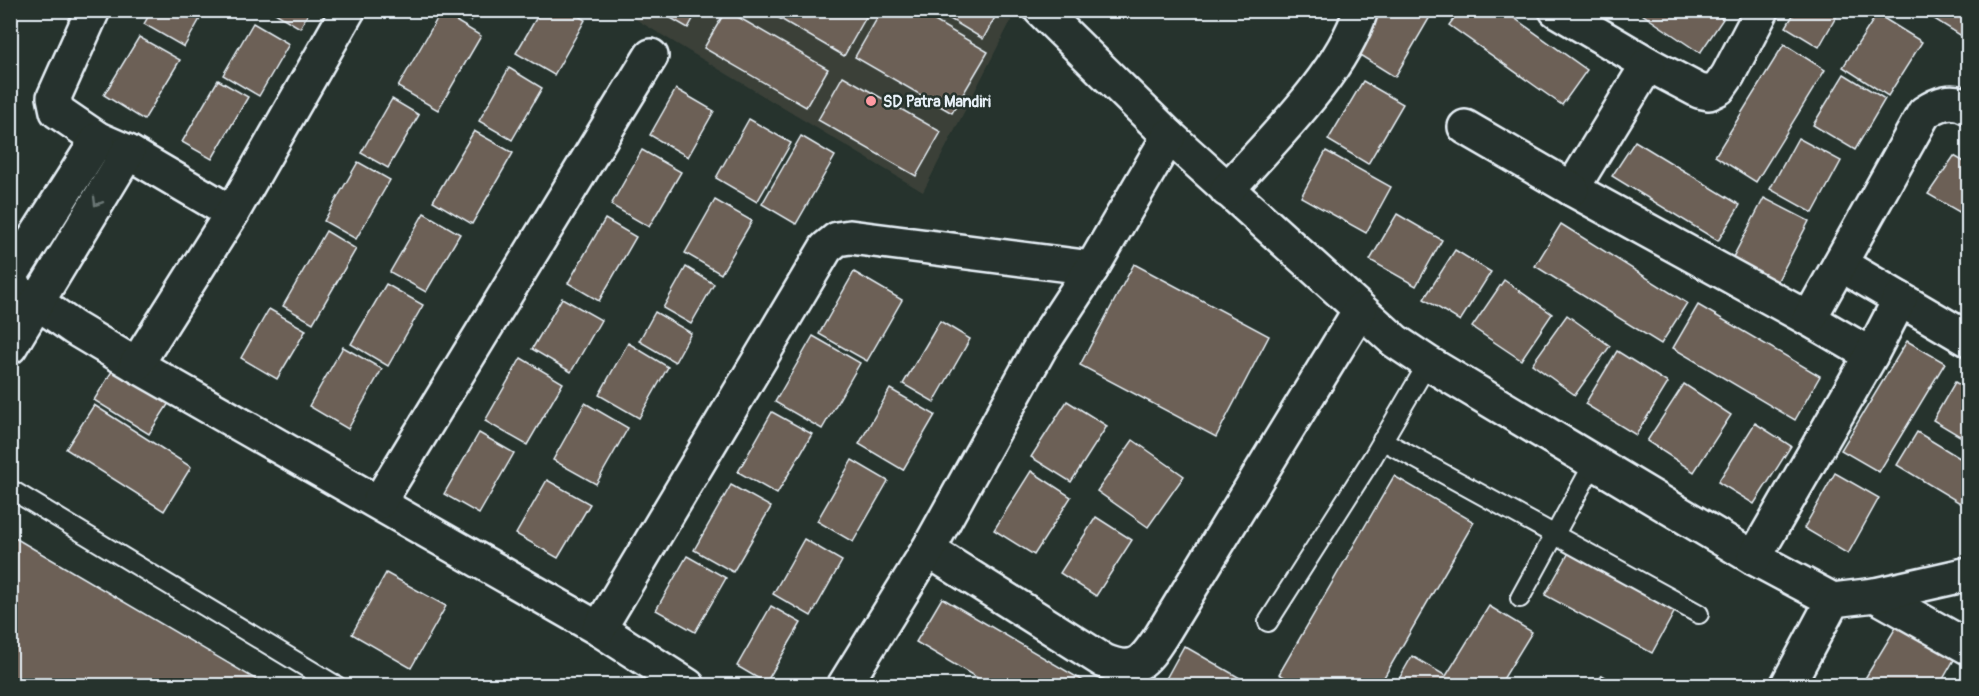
<svg xmlns="http://www.w3.org/2000/svg" width="1979" height="696" viewBox="0 0 1979 696" font-family="Pangolin,sans-serif">
<rect width="100%" height="100%" fill="#26332d"/>
<filter id="ink" filterUnits="userSpaceOnUse"><feTurbulence type="fractalNoise" baseFrequency=".0167" numOctaves="2"/><feDisplacementMap in="SourceGraphic" scale="12" xChannelSelector="R" yChannelSelector="G"/><feConvolveMatrix kernelMatrix="1 2 1 2 8 2 1 2 1" color-interpolation-filters="sRGB"/></filter>
<g filter="url(#ink)">
<polygon fill="#3b4139" points="622,11 1016,11 923,192"/>
<g fill="#6c6156" stroke="#e8f1f8" stroke-width="1.5">
<polygon points="152,10 205,10 184,47 144,24"/>
<polygon points="270,10 310,10 300,28"/>
<polygon points="452,10 477,10 471,21"/>
<polygon points="541,10 569,10 585,20 554,75 516,53"/>
<polygon points="657,10 698,10 688,28"/>
<polygon points="726,10 828,69 806,107 704,48"/>
<polygon points="765,10 870,10 844,56"/>
<polygon points="882,10 916,10 988,52 952,113 855,57"/>
<polygon points="955,10 999,10 983,39 950,19"/>
<polygon points="1380,10 1434,10 1395,77 1355,52"/>
<polygon points="1460,10 1503,10 1587,70 1562,105 1449,25"/>
<polygon points="1636,10 1710,10 1723,19 1700,53"/>
<polygon points="1796,10 1840,10 1819,47 1786,27"/>
<polygon points="1920,10 1968,10 1968,40"/>
<polygon points="441,12 481,36 438,110 398,87"/>
<polygon points="1877,14 1922,42 1888,96 1843,67"/>
<polygon points="253,23 289,44 259,96 223,75"/>
<polygon points="139,37 180,60 144,120 104,95"/>
<polygon points="1784,44 1825,70 1756,182 1715,156"/>
<polygon points="509,68 542,88 512,140 479,121"/>
<polygon points="1844,74 1885,99 1855,150 1813,125"/>
<polygon points="843,76 941,132 916,176 818,120"/>
<polygon points="218,80 248,97 212,159 182,142"/>
<polygon points="1363,81 1403,104 1368,164 1328,140"/>
<polygon points="676,89 714,111 688,157 650,135"/>
<polygon points="392,99 419,115 388,168 361,153"/>
<polygon points="749,119 791,143 757,202 716,178"/>
<polygon points="474,131 513,153 472,224 433,201"/>
<polygon points="801,136 835,156 796,224 762,204"/>
<polygon points="1798,138 1841,161 1813,213 1770,189"/>
<polygon points="1635,141 1740,205 1718,241 1612,176"/>
<polygon points="642,150 681,172 649,227 611,205"/>
<polygon points="1326,151 1391,187 1366,233 1301,197"/>
<polygon points="1954,156 1968,164 1968,217 1928,194"/>
<polygon points="358,162 390,180 356,239 324,221"/>
<polygon points="1764,198 1809,221 1776,284 1731,261"/>
<polygon points="715,200 752,221 721,274 685,253"/>
<polygon points="424,213 460,234 426,292 390,272"/>
<polygon points="1397,214 1442,240 1416,286 1370,260"/>
<polygon points="605,219 636,237 599,301 568,283"/>
<polygon points="1561,224 1687,303 1661,344 1535,266"/>
<polygon points="326,231 356,249 313,323 283,306"/>
<polygon points="1455,250 1491,272 1460,321 1424,299"/>
<polygon points="1134,264 1269,336 1216,437 1080,365"/>
<polygon points="686,267 714,284 691,324 663,308"/>
<polygon points="854,272 902,300 867,361 819,334"/>
<polygon points="1504,280 1552,314 1521,360 1472,327"/>
<polygon points="386,284 423,305 388,366 351,344"/>
<polygon points="562,298 601,320 571,372 532,349"/>
<polygon points="1698,305 1820,376 1795,420 1673,348"/>
<polygon points="269,309 306,330 277,379 241,358"/>
<polygon points="655,312 691,333 675,362 639,341"/>
<polygon points="1567,315 1610,346 1575,395 1532,364"/>
<polygon points="940,321 970,339 934,402 903,384"/>
<polygon points="813,336 860,363 822,429 775,402"/>
<polygon points="1907,341 1945,363 1879,472 1841,450"/>
<polygon points="628,343 668,367 639,418 599,395"/>
<polygon points="343,347 382,369 348,429 309,406"/>
<polygon points="1617,351 1668,383 1636,435 1585,404"/>
<polygon points="521,358 563,383 527,445 485,421"/>
<polygon points="114,368 169,403 149,434 94,400"/>
<polygon points="1955,382 1968,390 1968,441 1933,420"/>
<polygon points="1684,384 1731,415 1694,472 1647,441"/>
<polygon points="890,389 935,415 903,470 859,444"/>
<polygon points="1067,401 1107,426 1071,482 1031,457"/>
<polygon points="585,403 628,428 596,484 553,460"/>
<polygon points="94,405 191,467 164,511 66,449"/>
<polygon points="772,412 812,434 777,494 738,472"/>
<polygon points="1755,423 1791,446 1754,504 1718,482"/>
<polygon points="1917,432 1968,463 1968,489 1960,503 1897,465"/>
<polygon points="479,433 514,453 479,514 444,494"/>
<polygon points="1133,440 1184,476 1148,527 1097,491"/>
<polygon points="852,460 888,481 853,542 817,521"/>
<polygon points="1031,471 1071,497 1034,555 994,530"/>
<polygon points="1835,473 1879,498 1848,554 1804,528"/>
<polygon points="1394,476 1474,522 1379,686 1300,686 1279,674"/>
<polygon points="547,480 590,504 558,558 516,534"/>
<polygon points="731,485 771,507 733,572 694,550"/>
<polygon points="1096,517 1132,540 1096,596 1060,573"/>
<polygon points="10,535 267,686 10,686"/>
<polygon points="804,539 842,561 811,616 773,594"/>
<polygon points="1571,549 1677,607 1652,653 1545,595"/>
<polygon points="687,556 726,578 695,632 656,610"/>
<polygon points="386,573 446,606 411,668 352,634"/>
<polygon points="942,598 1092,686 991,686 916,642"/>
<polygon points="771,606 801,623 766,683 737,666"/>
<polygon points="1489,606 1532,632 1499,686 1395,686 1412,656 1446,676"/>
<polygon points="1898,624 1955,658 1939,686 1861,685"/>
<polygon points="1184,646 1254,686 1162,686"/>
<polygon points="1602,675 1620,686 1596,686"/>
<polygon points="1963,677 1968,680 1968,686 1957,686"/>
</g>
<g fill="none" stroke-linecap="round" stroke-linejoin="round">
<defs>
<g id="service">
<polyline points="1382,440 1699,614"/>
<polyline points="10,489 337,686"/>
<polyline points="1520,598 1595,461"/>
<polyline points="1268,622 1373,457 1428,363"/>
</g>
<g id="minor">
<polyline points="93,10 54,97 57,111 98,139 128,152 232,213"/>
<polyline points="1041,10 1169,136 1395,341 1428,363 1754,558 1833,600"/>
<polyline points="1556,10 1648,64 1699,91 1709,93 1719,88 1728,75 1762,10"/>
<polyline points="1648,64 1572,189 1809,319 1871,355"/>
<polyline points="1465,127 1572,189"/>
<path d="M 1227,190 C 1272,140 1341,74 1361,10"/>
<polyline points="1840,264 1968,339"/>
<polyline points="10,277 98,139"/>
<polyline points="10,288 37,302 74,328 136,365 599,629 688,686"/>
<path d="M 1809,319 L 1924,113 C 1939,103 1952,98 1968,107"/>
<polyline points="10,347 128,152"/>
<polyline points="136,365 232,213 348,10"/>
<polyline points="379,502 651,56"/>
<path d="M 928,550 L 1104,661 C 1136,674 1144,662 1161,636 L 1360,310"/>
<polyline points="1754,558 1871,355 1900,299"/>
<polyline points="1875,595 1968,647"/>
<polyline points="599,629 826,248 837,239 850,237 1092,268"/>
<polyline points="844,686 928,550 1041,346 1092,268 1169,136"/>
<polyline points="1787,686 1833,600 1875,595 1968,574"/>
</g>
</defs>
<use href="#service" stroke="#e8f1f8" stroke-width="22"/>
<use href="#minor" stroke="#e8f1f8" stroke-width="38"/>
<use href="#service" stroke="#26332d" stroke-width="18"/>
<use href="#minor" stroke="#26332d" stroke-width="33"/>
</g>
<defs><path id="oneway-chevron" d="M-2-3.5L2.5 0L-2 3.5" fill="none" stroke-width="1.6" stroke-linecap="round" stroke-linejoin="round" transform="scale(1.5)"/></defs>
<use stroke="#6a7674" href="#oneway-chevron" transform="translate(97 202) rotate(121)"/>
</g>
<circle fill="#ff9aa2" stroke="#26332d" stroke-width="2" cx="871" cy="101" r="6"/>
<g text-anchor="middle" stroke-width="5" stroke-linejoin="round" paint-order="stroke">
<g font-size="16" font-weight="bold" fill="#e8f1f8" stroke="#26332d" text-anchor="start">
<text x="883" y="107">SD Patra Mandiri</text>
</g>
</g>
<rect width="1979" height="696" fill="none" stroke="#26332d" stroke-width="36"/>
<rect x="18" y="18" width="1943" height="660" fill="none" stroke="#e8f1f8" stroke-width="2" filter="url(#ink)"/>
</svg>
